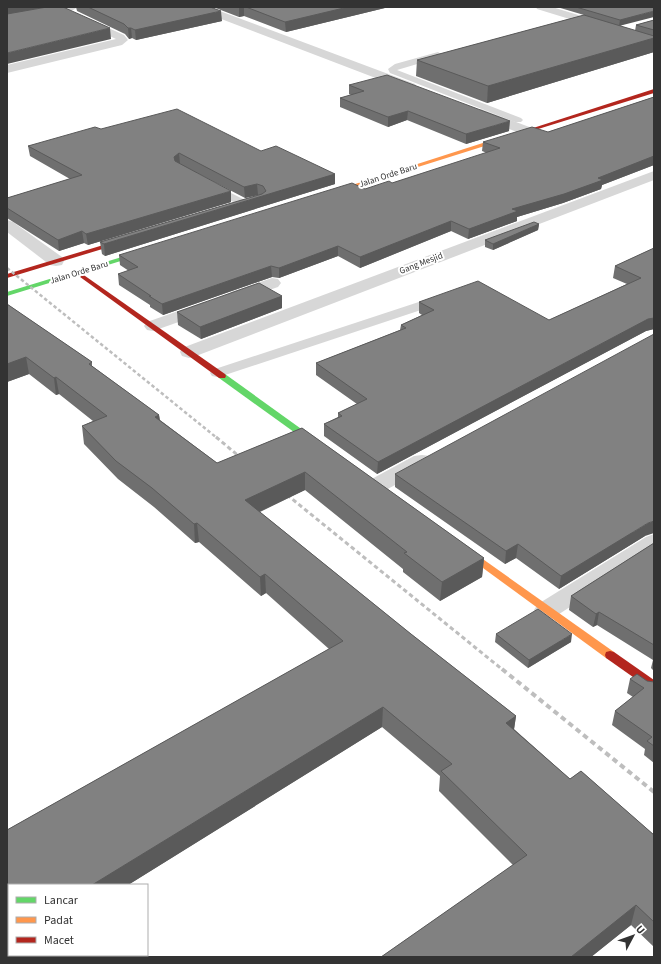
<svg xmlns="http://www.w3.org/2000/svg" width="661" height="964" viewBox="0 0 661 964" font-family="'Source Sans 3',sans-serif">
<rect width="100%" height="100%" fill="#fff"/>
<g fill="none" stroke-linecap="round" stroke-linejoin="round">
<g fill="#d7d7d7" fill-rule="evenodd">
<polygon points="438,52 442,55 441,57 397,70 521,118 523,120 521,122 515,122 390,73 388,69 395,64"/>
<polygon points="213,184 249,202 251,204 249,206 241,206 209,189 208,187 209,185"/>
<polygon points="440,295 445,296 446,299 445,302 222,376 217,377 212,376 210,373 212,370"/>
</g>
<g fill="#d7d7d7" fill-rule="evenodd">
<polygon points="57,7 78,7 73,10 7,23 7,17"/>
<polygon points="194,7 209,7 415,84 417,87 415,90 407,90 195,9"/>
<polygon points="536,7 552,7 654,38 654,45 537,9"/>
<polygon points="84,17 124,35 128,40 122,45 7,73 7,65 116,39 80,22 79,20 80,18"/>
<polygon points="481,109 532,128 534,131 532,134 522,134 476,116 475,113 476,110"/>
<polygon points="654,171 654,180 196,356 189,358 182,356 180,352 182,348"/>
<polygon points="7,220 13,222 62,257 64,261 62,265 56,266 50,265 7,232"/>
<polygon points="272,278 278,279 281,283 278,287 237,301 231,300 228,296 231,292"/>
<polygon points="204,302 210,303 213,307 210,311 153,331 147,330 144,326 147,322"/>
<polygon points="422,455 430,456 433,461 430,466 384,491 376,493 368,491 365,486 368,481 414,456"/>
<polygon points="654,534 654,553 556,616 547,619 538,616 534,610 538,604 646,537"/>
</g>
<g fill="#63d668" fill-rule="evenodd">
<polygon points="148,249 150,250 150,252 7,296 7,292"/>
<polygon points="219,374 225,374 325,446 326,448 325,450 319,450 219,378 218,376"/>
</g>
<g fill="#ff974d" fill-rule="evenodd">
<polygon points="533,127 535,128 535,130 329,195 324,194"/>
<polygon points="460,544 463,545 614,652 615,655 614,658 610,659 606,658 457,549 455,547"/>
</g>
<g fill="#b3261e" fill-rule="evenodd">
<polygon points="654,89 654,93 535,130 530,129"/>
<polygon points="130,237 132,238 132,240 7,278 7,274"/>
<polygon points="78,271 225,374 226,376 225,378 219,378 76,274 76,272"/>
<polygon points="610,651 614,652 654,680 654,690 650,689 606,658 605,655 606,652"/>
</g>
<polyline stroke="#bebebe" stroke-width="2.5" stroke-dasharray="3.5 2.5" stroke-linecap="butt" points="7,268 217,438"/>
<g stroke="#bebebe" stroke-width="3" stroke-dasharray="4.5 3" stroke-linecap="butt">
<polyline points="216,437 247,463"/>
<polyline points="281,490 503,670"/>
</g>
<polyline stroke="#bebebe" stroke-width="4" stroke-dasharray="5.5 4" stroke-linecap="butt" points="502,669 654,792"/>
</g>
<g fill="#6f6f6f">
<polygon points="76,7 210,7 222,21 136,40 132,38 129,39 125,34 77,11"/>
<polygon points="213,7 389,7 286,32 244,16 239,17"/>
<polygon points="557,7 654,7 620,26 635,31 636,25 654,20 654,52 487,103 416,76 417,60 584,15"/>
<polygon points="349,85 509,131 466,144 407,120 388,127 340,107 340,98 351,95 349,94"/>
<polygon points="654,97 654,165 602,185 601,189 563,203 517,217 517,221 468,239 451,231 360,268 338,256 279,278 272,277 163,315 150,307 150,305 119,285 118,274 129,271 120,265 119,255 365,189 392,183 487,153 482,151 483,142 548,132"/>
<polygon points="101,129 261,151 335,174 335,184 105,256 102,254 100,242 259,195 258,195 245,198 195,172 231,202 88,245 84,243 59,251 7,218 7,198 70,179 30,156 28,146"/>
<polygon points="539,224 538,230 493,250 485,247 485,240"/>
<polygon points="654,248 654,329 646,331 377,474 324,436 324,424 338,417 338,413 357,404 316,375 316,363 400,330 401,325 422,315 419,313 419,302 549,320 627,284 613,278 615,266"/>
<polygon points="282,296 282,308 201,339 178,325 177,312"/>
<polygon points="7,304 92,362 92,366 159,415 160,420 217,463 302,428 484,558 482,577 440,601 403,572 403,569 305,490 260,512 411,634 516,716 514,729 570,779 581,771 654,835 654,947 631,925 591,957 381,957 513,865 439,791 440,776 382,727 128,885 9,885 9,955 16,955 13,957 7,957 7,830 329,649 266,593 261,596 199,542 195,543 154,507 118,479 84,444 82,426 93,421 59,394 56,395 29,374 7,382"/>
<polygon points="395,474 645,536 559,589 516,558 505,564 395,487"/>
<polygon points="654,543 654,671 651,668 653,660 597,625 593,627 569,610 571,596"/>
<polygon points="496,634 571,642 528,668 495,642"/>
<polygon points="630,679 647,681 654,682 654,763 644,755 645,749 612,725 615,711 633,697 627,693"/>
</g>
<g fill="#5a5a5a">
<polygon points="7,7 49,7 7,15"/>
<polygon points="239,7 244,7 244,16 239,17"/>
<polygon points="348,7 389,7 286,32 285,22"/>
<polygon points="221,11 222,21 136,40 135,30"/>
<polygon points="654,11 654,17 619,26 620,20"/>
<polygon points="110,28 111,39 7,64 7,53"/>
<polygon points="128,28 131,28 132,38 129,39"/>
<polygon points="654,38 654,52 487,103 488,86"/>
<polygon points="408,111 407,120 388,127 388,117"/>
<polygon points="510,121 509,131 466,144 466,134"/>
<polygon points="179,153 180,164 175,168 174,157"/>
<polygon points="654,156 654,165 602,185 601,189 563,203 517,217 517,221 468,239 469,229 512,209"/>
<polygon points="335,174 335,184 105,256 104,244"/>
<polygon points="257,184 258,195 245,198 244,187"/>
<polygon points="231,191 231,202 88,245 86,234"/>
<polygon points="451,221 451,231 360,268 360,257"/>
<polygon points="539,224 538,230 493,250 493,244"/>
<polygon points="82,231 84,243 59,251 58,240"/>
<polygon points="338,246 338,256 279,278 279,268"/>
<polygon points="271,266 272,277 163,315 162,304"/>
<polygon points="282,296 282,308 201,339 200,327"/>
<polygon points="654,318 654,329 646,331 377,474 378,462 648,319"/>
<polygon points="26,357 29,374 7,382 7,364"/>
<polygon points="56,377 59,394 56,395 54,378"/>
<polygon points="159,415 161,433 155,417"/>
<polygon points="305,472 305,490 246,518 245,500"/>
<polygon points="654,521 654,533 645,536 559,589 561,576 648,523"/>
<polygon points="197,523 199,542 195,543 194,524"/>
<polygon points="518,544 516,558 505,564 506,551"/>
<polygon points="484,558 482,577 440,601 442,582"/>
<polygon points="265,574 266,593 261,596 260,577"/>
<polygon points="599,612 597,625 593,627 596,614"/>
<polygon points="572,634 571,642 528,668 529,660"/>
<polygon points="383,707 382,727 128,885 92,885"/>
<polygon points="516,716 513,736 506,723"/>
<polygon points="636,905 631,925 591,957 571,957"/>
<polygon points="9,936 9,955 16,955 13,957 7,957 7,937"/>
</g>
<g fill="#818181" stroke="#5a5a5a">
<polygon points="47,7 63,7 110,28 7,53 7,14"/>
<polygon points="88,7 210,7 221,11 135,30 131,28 128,28 124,24"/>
<polygon points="246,7 348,7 285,22"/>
<polygon points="576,7 654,7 654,11 620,20"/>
<polygon points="584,15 654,36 654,38 488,86 417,60"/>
<polygon points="654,20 654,30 636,25"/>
<polygon points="387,75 510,121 466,134 408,111 388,117 340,98 364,91 349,85"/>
<polygon points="654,97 654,156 598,178 603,180 564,194 512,209 518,211 469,229 451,221 360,257 338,246 279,268 271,266 162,304 149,296 151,296 118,274 138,267 119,255 352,183 365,189 389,181 392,183 500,148 483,142 532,127 548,132"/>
<polygon points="177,109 261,151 276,146 335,174 104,244 100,242 262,194 266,191 263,186 257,184 244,187 179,153 174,157 175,161 231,191 86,234 82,231 58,240 7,208 7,198 82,175 28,146 95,127 101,129"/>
<polygon points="534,222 539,224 493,244 485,240"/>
<polygon points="654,248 654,318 648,319 378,462 324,424 342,416 338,413 367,399 316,363 406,328 401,325 434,310 419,302 478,281 549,320 641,278 615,266"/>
<polygon points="259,283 282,296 200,327 177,312"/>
<polygon points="7,304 92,362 89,364 159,415 155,417 217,463 302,428 484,558 442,582 404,553 407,552 305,472 245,500 411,634 516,716 506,723 570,779 581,771 654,835 654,922 636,905 571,957 381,957 527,855 441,771 452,764 383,707 92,885 9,885 9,936 7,937 7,830 343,641 265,574 260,577 197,523 194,524 152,488 116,461 82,426 107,416 56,377 54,378 26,357 7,364"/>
<polygon points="654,334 654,521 648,523 561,576 518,544 506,551 395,474"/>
<polygon points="654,543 654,645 599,612 596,614 571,596"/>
<polygon points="538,609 572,634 529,660 496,634"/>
<polygon points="637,674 647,681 654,682 654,746 647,741 652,737 615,711 644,688 630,679"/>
</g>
<g text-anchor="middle" stroke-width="4" stroke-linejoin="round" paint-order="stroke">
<g font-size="9" fill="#333" stroke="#fff">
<text transform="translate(388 175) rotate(-18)" y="3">Jalan Orde Baru</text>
<text transform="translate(421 263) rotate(-21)" y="3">Gang Mesjid</text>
<text transform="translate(79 272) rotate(-17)" y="3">Jalan Orde Baru</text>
</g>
</g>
<rect width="661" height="964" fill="none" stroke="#333333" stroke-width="16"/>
<rect x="8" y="884" width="140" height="72" fill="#ffffff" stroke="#adadad"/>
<rect x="16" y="897" width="20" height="6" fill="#63d668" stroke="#adadad"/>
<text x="44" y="904" font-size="12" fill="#333333">Lancar</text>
<rect x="16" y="917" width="20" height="6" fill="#ff974d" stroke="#adadad"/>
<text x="44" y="924" font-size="12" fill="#333333">Padat</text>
<rect x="16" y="937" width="20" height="6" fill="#b3261e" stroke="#adadad"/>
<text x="44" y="944" font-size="12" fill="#333333">Macet</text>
<g transform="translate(633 936) rotate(49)" stroke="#ffffff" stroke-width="3" paint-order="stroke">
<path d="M0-3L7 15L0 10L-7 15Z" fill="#333333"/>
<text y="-6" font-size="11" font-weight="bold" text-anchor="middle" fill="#333333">U</text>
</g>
</svg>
